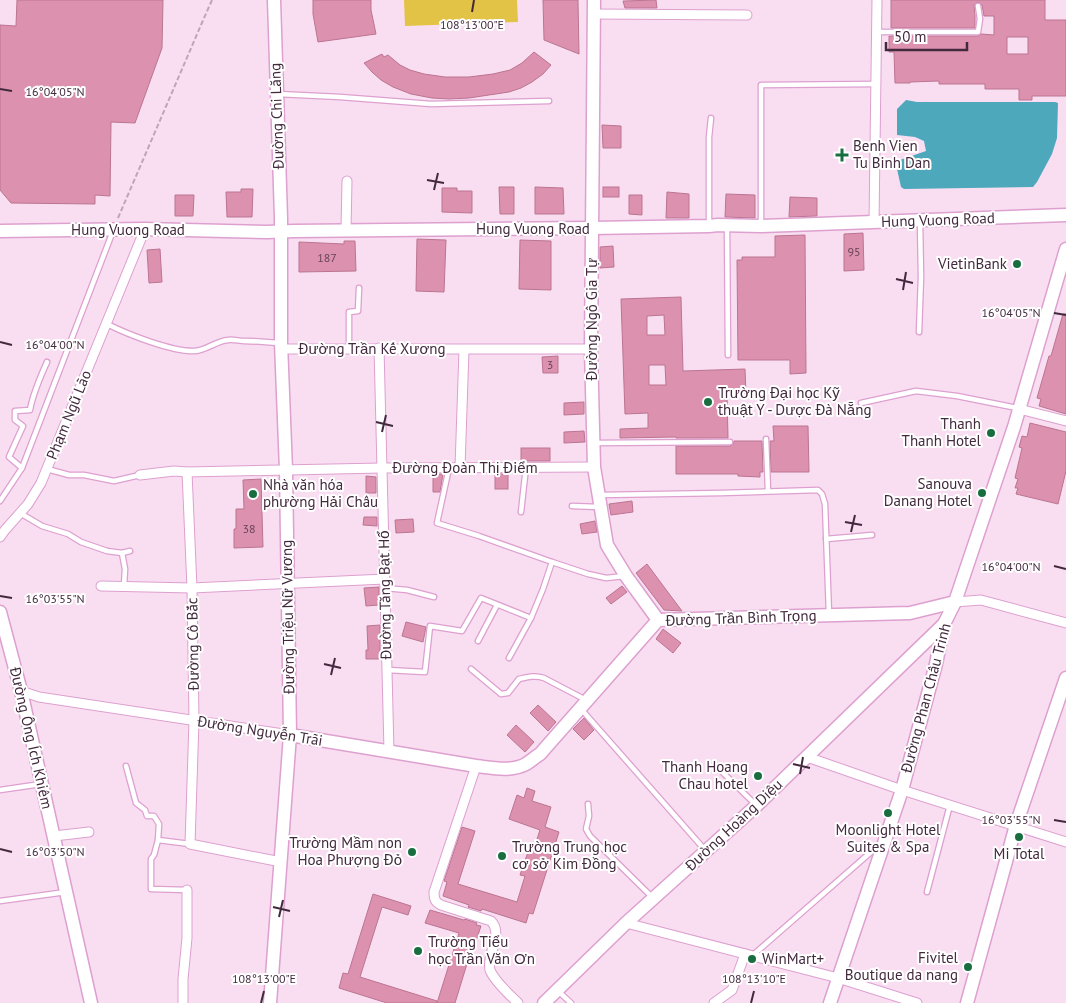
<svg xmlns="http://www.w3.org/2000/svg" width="1066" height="1003" viewBox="0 0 1066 1003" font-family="'PT Sans',sans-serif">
<rect width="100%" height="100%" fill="#f9def2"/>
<polygon fill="#e3c345" points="404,0 517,0 518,22 405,26"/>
<polygon fill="#4da8bc" points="906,100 917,102 1055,102 1058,103 1057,138 1052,154 1037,182 1033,187 904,189 901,187 897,169 900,160 926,151 924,141 915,137 897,135 897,109"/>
<g fill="#dc92af" stroke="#bb7491" fill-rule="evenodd">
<polygon points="17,0 163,0 162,48 135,123 111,122 110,196 95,195 95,204 11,203 0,190 0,25 16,26"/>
<polygon points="313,0 371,0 371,10 376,34 318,42 313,14"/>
<polygon points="543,0 578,0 579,54 544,40"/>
<polygon points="656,0 657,8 625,8 623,1"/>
<path d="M 891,0 L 1045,0 L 1045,20 L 1066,20 L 1066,96 L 1032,96 L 1032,100 L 1019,100 L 1019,89 L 985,89 L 985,84 L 939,84 L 939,81 L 910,82 L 910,83 L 895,83 L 894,52 L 889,52 L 889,36 L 978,36 L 981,34 L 994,35 L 994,16 L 984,16 L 982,5 L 978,2 L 974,5 L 975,16 L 975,28 L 891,28 ZM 1007,37 L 1028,37 L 1028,54 L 1007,54 Z"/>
<polygon points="534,52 551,65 543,74 532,82 521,88 509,92 469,98 449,99 432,98 411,94 393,87 381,80 372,72 364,63 382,54 384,57 388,55 400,65 410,70 424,74 445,77 469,77 493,74 510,70 522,63"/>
<polygon points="602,125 621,126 621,148 603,148"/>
<polygon points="499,187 514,187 514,214 500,214"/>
<polygon points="535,187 563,188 564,214 535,214"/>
<rect x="603" y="187" width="16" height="10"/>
<polygon points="442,188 457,188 457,191 472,191 472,213 442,212"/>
<polygon points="241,189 253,189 252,217 227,217 226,192 241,192"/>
<polygon points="667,192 689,194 689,218 666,218"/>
<polygon points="726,194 755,195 755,218 725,217"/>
<polygon points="175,195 194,195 193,216 175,216"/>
<polygon points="629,195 642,195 642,215 629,214"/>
<polygon points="790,197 817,198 817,216 789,217"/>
<polygon points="863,233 864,270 844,271 844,234"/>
<polygon points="805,235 806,373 790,374 790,360 738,360 737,260 742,260 742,257 775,257 775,236"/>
<polygon points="417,239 446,240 444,292 416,291"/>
<polygon points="520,240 551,241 551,290 519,289"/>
<polygon points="344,241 355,241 356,271 299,272 299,242 344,244"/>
<polygon points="613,246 614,267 600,268 600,247"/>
<polygon points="160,249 162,282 149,283 147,250"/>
<path d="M 681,297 L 683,371 L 745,369 L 746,395 L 727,395 L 728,438 L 676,438 L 676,437 L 620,438 L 620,429 L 648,428 L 648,413 L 625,414 L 621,299 ZM 664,315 L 665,335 L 647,335 L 647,316 ZM 649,365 L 665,365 L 666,385 L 649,385 Z"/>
<polygon points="1063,314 1066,314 1066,414 1039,406 1041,399 1037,398 1049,356 1051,356"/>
<polygon points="558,356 558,373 543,373 542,357"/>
<polygon points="584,402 584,414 564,415 564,403"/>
<polygon points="1030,423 1066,432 1066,471 1058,504 1016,494 1018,488 1015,488 1018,479 1015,478 1022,448 1019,447 1022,436 1027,437"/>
<polygon points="773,426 808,426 809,472 771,472 770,441 774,441"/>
<polygon points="584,431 585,442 564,443 564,432"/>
<polygon points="734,441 762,441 763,472 760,472 760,477 738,476 738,474 676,474 676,446 730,446 733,444"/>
<rect x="521" y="448" width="29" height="13"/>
<polygon points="433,474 443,474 440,492 433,492"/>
<rect x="495" y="474" width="13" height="15"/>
<polygon points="366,476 376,477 376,493 366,493"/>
<polygon points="261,479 263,547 234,548 234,529 236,529 236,509 244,509 243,480"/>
<polygon points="632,501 633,512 611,515 609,504"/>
<polygon points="364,517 377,517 377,526 363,525"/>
<polygon points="413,519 414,532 396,533 395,520"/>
<polygon points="595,521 597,532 582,534 580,524"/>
<polygon points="647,564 667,591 682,611 664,610 636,573"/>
<polygon points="622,586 627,592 611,604 606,598"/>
<polygon points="379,587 379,605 366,606 364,588"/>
<polygon points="406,622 426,627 423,642 402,636"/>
<polygon points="380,625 380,659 366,659 366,650 368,650 367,626"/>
<polygon points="663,629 681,643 673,653 656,639"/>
<polygon points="538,705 556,722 548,731 530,713"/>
<polygon points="584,718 594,730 584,740 573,729"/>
<polygon points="516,725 534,742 525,752 507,735"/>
<polygon points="527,788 535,791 532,801 551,807 545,827 559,832 533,914 529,913 526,923 482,909 481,911 468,907 469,905 443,896 447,882 444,881 462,827 475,831 458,884 517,902 525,876 520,875 529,849 533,851 540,830 509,819 517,795 524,798"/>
<polygon points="373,894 411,906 408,915 382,907 360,977 437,1001 436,1003 387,1003 339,988 343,973 348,974"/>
<polygon points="430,910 464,920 465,919 477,923 476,925 481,926 476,941 474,941 455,1003 437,1003 459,933 425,923"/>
</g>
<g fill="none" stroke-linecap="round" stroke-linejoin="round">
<defs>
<g id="lane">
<polyline points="877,32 978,32 980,19 978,6"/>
<polyline points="278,94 340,97 431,104 549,101"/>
<polyline points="761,224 761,85 876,84"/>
<polyline points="709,225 709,137 711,118"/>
<polyline points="727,226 728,355"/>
<path d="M 107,324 C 127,334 172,352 195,351 C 207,350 216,341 228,340 C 233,339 239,341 244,341 C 255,341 267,342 279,343"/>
<polyline points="919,332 921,277 920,221"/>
<polyline points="349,348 349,312 358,311 359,288"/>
<polyline points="861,403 916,391 957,396 1017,408"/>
<polyline points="766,439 768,491"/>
<polyline points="594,443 730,442"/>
<path d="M 22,468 L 9,457 L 23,426 L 15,420 L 15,411 L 30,410 C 33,393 40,378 47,362"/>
<polyline points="449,468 437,523 479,536 552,562 543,589 531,618 509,658"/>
<polyline points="47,469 69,475 84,475 114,481 140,475"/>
<polyline points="600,495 722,493 818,490 822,494 825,504 829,614"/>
<polyline points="0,501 22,468 113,231"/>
<polyline points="572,506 599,507"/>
<polyline points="521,512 526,467"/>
<polyline points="20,513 42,526 68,534 81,542 107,551 122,553 130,551"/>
<polyline points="826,539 872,535"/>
<polyline points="122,553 125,569 124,586"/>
<polyline points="552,562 588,574 606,578 625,576"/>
<polyline points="385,588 407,590 434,597"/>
<polyline points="478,641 497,605"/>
<path d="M 471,669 L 501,694 L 508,693 L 519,679 C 528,677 535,675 544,678 L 586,700"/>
<polyline points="387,670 425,672 430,626 462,631 481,598 531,618"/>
<polyline points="581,709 705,850"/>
<polyline points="715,765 755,804"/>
<polyline points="126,766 136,803 145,810 147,816 154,816 159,824 158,840 190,844"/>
<polyline points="0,790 41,784"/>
<polyline points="588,804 589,816 586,829 590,836 652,897"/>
<polyline points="158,840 154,855 151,859 151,889 187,890"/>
<polyline points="927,892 950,805"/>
<polyline points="0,901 66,892"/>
<polyline points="753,955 879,845"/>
<polyline points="558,991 571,1003"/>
</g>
<g id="street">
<polyline points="594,14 747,15"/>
<polyline points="874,222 877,0"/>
<polyline points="346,230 347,181"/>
<polyline points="379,348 389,751"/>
<polyline points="281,349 591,349"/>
<polyline points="1019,409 1066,421"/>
<polyline points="460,467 464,350"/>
<polyline points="187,472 192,588 194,721 190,844 281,862"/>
<polyline points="140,475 174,471 187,472 382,468 594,467"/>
<polyline points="0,537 5,530 28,504 41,483 145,229"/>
<polyline points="101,586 192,588 385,579"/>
<polyline points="955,602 981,600 1066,623"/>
<polyline points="21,691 39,697 290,735"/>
<polyline points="807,757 902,790 1066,842"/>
<path d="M 476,766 L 434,892 C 434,899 435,902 441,905 L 491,921 C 504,934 486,954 490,970 C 494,981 510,995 518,1003"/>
<polyline points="54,836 89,832"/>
<polyline points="626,923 838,978 917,1003"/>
<polyline points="183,1003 183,979 187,938 187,890"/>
<polyline points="714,1003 732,990 745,954"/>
</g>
<g id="secondary">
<polyline points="594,0 591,349 594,467 607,545 626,576 658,620"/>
<polyline points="0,231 145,229 267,232 294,231 592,228 709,226 718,225 761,226 1066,215"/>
<polyline points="0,612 21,691 91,1003"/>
<path d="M 290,735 L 476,766 C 493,768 511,772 526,764 C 531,761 535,757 540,754 L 658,620 L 910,613 L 955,602"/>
<polyline points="270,1003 290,735 286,470 281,343 281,218 274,0"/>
<polyline points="544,1003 626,923 756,806 944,624"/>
<polyline points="830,1003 902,790 936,664 944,624 955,602 962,581 1014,427 1066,249"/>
<polyline points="967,1003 1016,825 1066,678"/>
</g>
</defs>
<use href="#lane" stroke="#dda0cf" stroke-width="7"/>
<use href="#street" stroke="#dda0cf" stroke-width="11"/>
<use href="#secondary" stroke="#dda0cf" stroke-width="15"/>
<polyline stroke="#c0a5b9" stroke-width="2" stroke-dasharray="5 2.5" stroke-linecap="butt" points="118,218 201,25 212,0"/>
<use href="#lane" stroke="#fff" stroke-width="4.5"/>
<use href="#street" stroke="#fff" stroke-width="9"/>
<use href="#secondary" stroke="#fff" stroke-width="12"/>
</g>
<path fill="none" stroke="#42293d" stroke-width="2" d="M 472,12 L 474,0M 0,89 L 12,91M 427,180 L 444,183M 434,190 L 438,173M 896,279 L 913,283M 903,290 L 906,272M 1054,313 L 1066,315M 0,342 L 12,345M 376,422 L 393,426M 382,432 L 386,415M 845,522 L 862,525M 851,532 L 855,515M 1054,566 L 1066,569M 0,596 L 12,598M 324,664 L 341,668M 331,675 L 335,658M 793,764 L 810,768M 800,774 L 803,757M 1054,820 L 1066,822M 0,849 L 12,852M 273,907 L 290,911M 279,917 L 283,900M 261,1003 L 264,991M 751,1003 L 754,991"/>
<g fill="#196e40" stroke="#fff" stroke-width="2">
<path d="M839.5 147.5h5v5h5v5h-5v5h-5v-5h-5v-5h5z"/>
<circle cx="1017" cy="264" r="5"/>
<circle cx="708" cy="402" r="5"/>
<circle cx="991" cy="433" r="5"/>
<circle cx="982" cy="493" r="5"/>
<circle cx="253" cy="494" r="5"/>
<circle cx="758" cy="776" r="5"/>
<circle cx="888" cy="813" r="5"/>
<circle cx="1019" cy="837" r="5"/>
<circle cx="412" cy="852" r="5"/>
<circle cx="502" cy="856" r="5"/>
<circle cx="418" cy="951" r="5"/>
<circle cx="752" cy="959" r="5"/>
<circle cx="968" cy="967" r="5"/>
</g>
<g text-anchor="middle" stroke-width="4" stroke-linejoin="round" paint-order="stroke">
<g font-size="12" fill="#68435a">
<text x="854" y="256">95</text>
<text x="327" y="262">187</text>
<text x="550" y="369">3</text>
<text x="249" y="533">38</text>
</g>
<g font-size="15" fill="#42293d" stroke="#fff">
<text transform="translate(277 116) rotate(-92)" y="5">Đường Chi Lăng</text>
<text transform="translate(938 220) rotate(-2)" y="5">Hung Vuong Road</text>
<text x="533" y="234">Hung Vuong Road</text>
<text x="128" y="235">Hung Vuong Road</text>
<text transform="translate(592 319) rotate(-90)" y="5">Đường Ngô Gia Tự</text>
<text x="372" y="354">Đường Trần Kế Xương</text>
<text transform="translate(69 415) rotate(-68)" y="5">Phạm Ngũ Lão</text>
<text x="465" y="473">Đường Đoàn Thị Điểm</text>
<text transform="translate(385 595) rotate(-91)" y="5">Đường Tăng Bạt Hổ</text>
<text transform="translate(288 617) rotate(-91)" y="5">Đường Triệu Nữ Vương</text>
<text transform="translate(741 618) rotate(-2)" y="5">Đường Trần Bình Trọng</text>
<text transform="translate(193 644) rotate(-91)" y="5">Đường Cô Bắc</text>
<text transform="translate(926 698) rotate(-75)" y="5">Đường Phan Châu Trinh</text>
<text transform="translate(260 731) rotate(9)" y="5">Đường Nguyễn Trãi</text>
<text transform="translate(31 738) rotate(77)" y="5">Đường Ông Ích Khiêm</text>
<text transform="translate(734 825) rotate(-43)" y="5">Đường Hoàng Diệu</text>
</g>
<g font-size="15" fill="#42293d" stroke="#fff" text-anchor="start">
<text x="853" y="151">Benh Vien<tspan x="853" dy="17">Tu Binh Dan</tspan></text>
<text x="1007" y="269" text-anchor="end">VietinBank</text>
<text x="718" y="398">Trường Đại học Kỹ<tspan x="718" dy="17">thuật Y - Dược Đà Nẵng</tspan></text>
<text x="981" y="429" text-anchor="end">Thanh<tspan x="981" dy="17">Thanh Hotel</tspan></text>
<text x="972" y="489" text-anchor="end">Sanouva<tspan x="972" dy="17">Danang Hotel</tspan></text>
<text x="263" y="490">Nhà văn hóa<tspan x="263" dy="17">phường Hải Châu</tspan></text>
<text x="748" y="772" text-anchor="end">Thanh Hoang<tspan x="748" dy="17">Chau hotel</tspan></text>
<text x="888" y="835" text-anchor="middle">Moonlight Hotel<tspan x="888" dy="17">Suites &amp; Spa</tspan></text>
<text x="402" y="848" text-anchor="end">Trường Mầm non<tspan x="402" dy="17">Hoa Phượng Đỏ</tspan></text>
<text x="512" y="852">Trường Trung học<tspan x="512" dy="17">cơ sở Kim Đồng</tspan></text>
<text x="1019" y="859" text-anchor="middle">Mi Total</text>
<text x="428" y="947">Trường Tiểu<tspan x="428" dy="17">học Trần Văn Ơn</tspan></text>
<text x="958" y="963" text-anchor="end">Fivitel<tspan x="958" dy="17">Boutique da nang</tspan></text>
<text x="762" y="964">WinMart+</text>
</g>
</g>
<g font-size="12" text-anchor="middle" fill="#42293d" stroke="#fff" stroke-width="4" stroke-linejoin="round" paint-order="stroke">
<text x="472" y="29">108°13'00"E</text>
<text x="55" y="96">16°04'05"N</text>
<text x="1011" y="317">16°04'05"N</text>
<text x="55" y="349">16°04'00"N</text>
<text x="1011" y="571">16°04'00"N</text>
<text x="55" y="603">16°03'55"N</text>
<text x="1011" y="824">16°03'55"N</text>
<text x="55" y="856">16°03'50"N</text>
<text x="264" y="983">108°13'00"E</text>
<text x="754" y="983">108°13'10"E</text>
</g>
<path d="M886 42v8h81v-8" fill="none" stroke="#42293d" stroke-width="2.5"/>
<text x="894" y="42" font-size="15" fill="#42293d" stroke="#ffffff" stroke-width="4" paint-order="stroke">50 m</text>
</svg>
